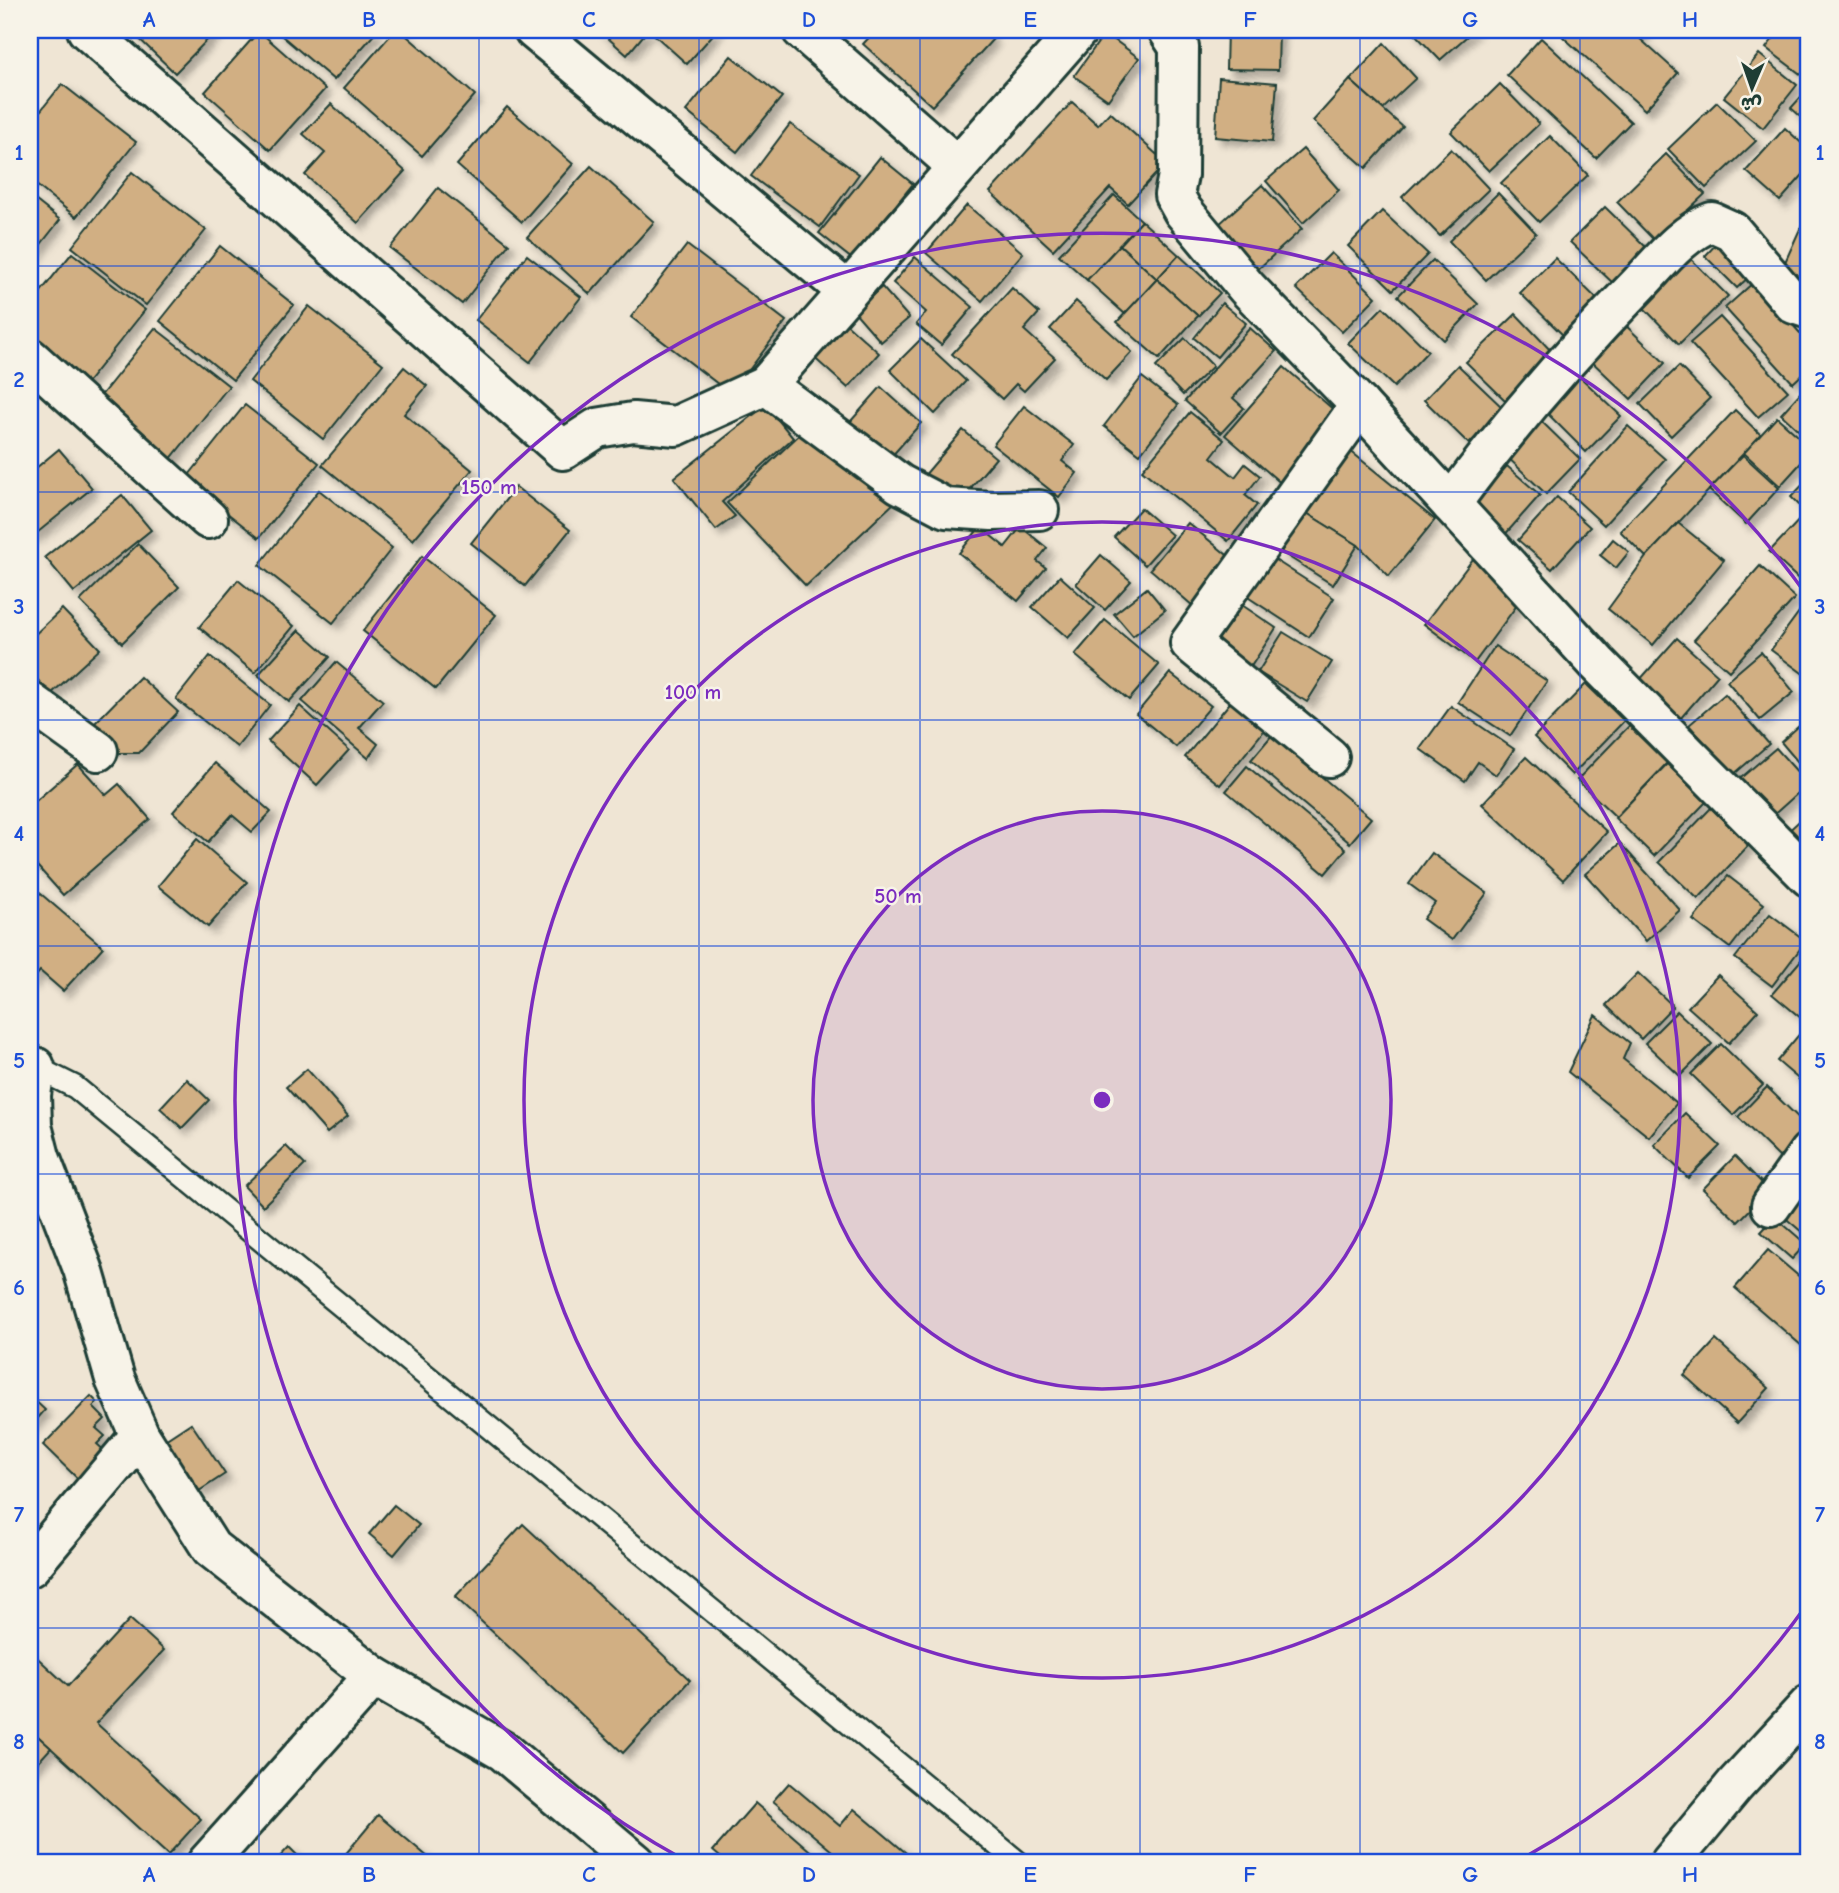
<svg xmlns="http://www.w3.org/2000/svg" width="1839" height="1893" viewBox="0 0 1839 1893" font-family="'Comic Neue','Playpen Sans Arabic',sans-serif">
<defs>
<filter id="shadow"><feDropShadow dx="6" dy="6" stdDeviation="3.5" flood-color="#0004"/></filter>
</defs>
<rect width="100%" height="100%" fill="#efe5d4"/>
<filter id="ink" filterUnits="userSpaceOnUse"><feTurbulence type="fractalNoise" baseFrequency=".0143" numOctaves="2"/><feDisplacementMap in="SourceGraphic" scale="14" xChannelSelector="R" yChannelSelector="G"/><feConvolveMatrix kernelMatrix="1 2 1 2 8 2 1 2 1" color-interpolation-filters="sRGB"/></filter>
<g filter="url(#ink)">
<g fill="#d1af83" stroke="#1f3d34" stroke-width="2" filter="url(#shadow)">
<polygon points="130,30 217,30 175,73"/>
<polygon points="275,30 378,30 334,80"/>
<polygon points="395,30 400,30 475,95 422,156 344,88"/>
<polygon points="599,30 648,30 627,55"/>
<polygon points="649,30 717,30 687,64"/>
<polygon points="876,30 983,30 993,39 932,106 863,44"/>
<polygon points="1227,30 1279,30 1278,70 1226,69"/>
<polygon points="1411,30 1474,30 1440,60"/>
<polygon points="1570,30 1645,30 1638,37 1678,73 1645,110 1563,37"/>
<polygon points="1780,30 1809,30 1809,76 1807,79 1766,48"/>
<polygon points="259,31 325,89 270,150 205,92"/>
<polygon points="1105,33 1139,58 1108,100 1074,76"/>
<polygon points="1541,38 1631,122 1596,158 1507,75"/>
<polygon points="1384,43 1416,78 1383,109 1350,80"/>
<polygon points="1759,54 1797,85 1763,128 1724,97"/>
<polygon points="731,56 782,97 737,152 686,111"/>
<polygon points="1219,78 1277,83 1272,142 1215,137"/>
<polygon points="1350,80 1403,127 1366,168 1313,121"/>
<polygon points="62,84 136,142 76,217 30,180 30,124"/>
<polygon points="1500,84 1539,124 1489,171 1451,132"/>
<polygon points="1809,88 1809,124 1791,108"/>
<polygon points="1072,102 1098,125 1110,112 1166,163 1128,204 1110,188 1053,250 990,192"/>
<polygon points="1717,102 1756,141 1706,188 1668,149"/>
<polygon points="331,104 405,171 358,223 305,175 325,153 303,134"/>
<polygon points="507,107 573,164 522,222 457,165"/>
<polygon points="790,124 859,174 820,227 751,176"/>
<polygon points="1785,128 1809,150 1809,168 1780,201 1746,171"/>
<polygon points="1550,136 1588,175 1539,222 1501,183"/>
<polygon points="1303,149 1339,190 1303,223 1266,181"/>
<polygon points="1451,149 1489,189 1440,236 1402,197"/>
<polygon points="1666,154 1705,194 1655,241 1617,202"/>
<polygon points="880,157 913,184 852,259 819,233"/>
<polygon points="591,166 654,222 590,294 527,237"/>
<polygon points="132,172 206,230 146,305 72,247"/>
<polygon points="1262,185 1302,229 1257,270 1217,226"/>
<polygon points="438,188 509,244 462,304 390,248"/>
<polygon points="1498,193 1536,233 1486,280 1449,241"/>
<polygon points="1114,195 1142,221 1087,280 1059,255"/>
<polygon points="30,196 60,220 30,258"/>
<polygon points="967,205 1023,253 982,301 926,253"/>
<polygon points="1605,207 1650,251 1616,286 1570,242"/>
<polygon points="1809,209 1809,284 1781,271"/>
<polygon points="1382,211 1428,254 1393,290 1348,246"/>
<polygon points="1142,221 1179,255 1157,279 1120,245"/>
<polygon points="1719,241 1753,273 1737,288 1705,256"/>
<polygon points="687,245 786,321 731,394 631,317"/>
<polygon points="1120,245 1157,279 1125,314 1087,280"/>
<polygon points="220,246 294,305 233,380 160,321"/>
<polygon points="72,253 145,310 85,385 30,342 30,305"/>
<polygon points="1331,253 1376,297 1342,332 1296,288"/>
<polygon points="527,255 581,297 530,362 476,320"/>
<polygon points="1179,255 1220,293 1198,316 1157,279"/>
<polygon points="915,257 973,307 941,345 916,324 926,312 893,283"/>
<polygon points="1555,258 1600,302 1565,337 1520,293"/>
<polygon points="1690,258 1728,296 1679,344 1641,305"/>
<polygon points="1433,260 1478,304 1444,340 1398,296"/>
<polygon points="1157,279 1198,316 1159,359 1117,322"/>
<polygon points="1754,282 1809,343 1809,368 1793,383 1725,308"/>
<polygon points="882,287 909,318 881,342 854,311"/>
<polygon points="1012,288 1039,313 1024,330 1055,358 1024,391 1016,384 1002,399 952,354"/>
<polygon points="1076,301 1132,352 1106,380 1050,329"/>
<polygon points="1222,303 1246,323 1217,357 1194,338"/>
<polygon points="309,306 383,364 323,439 250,381"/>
<polygon points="1383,307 1428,351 1394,387 1348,343"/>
<polygon points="1516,314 1553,353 1505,400 1466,362"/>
<polygon points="1720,317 1788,391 1758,417 1690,343"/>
<polygon points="841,319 879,353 848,388 810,354"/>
<polygon points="1620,320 1665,363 1631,399 1585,355"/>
<polygon points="155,328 229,386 169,461 95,403"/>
<polygon points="1250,328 1276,351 1233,398 1244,408 1221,433 1185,401"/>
<polygon points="1185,338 1213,366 1183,395 1156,367"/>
<polygon points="921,339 966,381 935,414 890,370"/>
<polygon points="1458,365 1503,408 1469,444 1424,400"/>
<polygon points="1679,366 1710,398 1671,436 1640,404"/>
<polygon points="404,367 427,386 404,414 472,470 413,540 322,465"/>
<polygon points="1284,367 1342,417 1283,485 1225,435"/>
<polygon points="1576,373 1621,416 1586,452 1542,408"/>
<polygon points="1142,377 1178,405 1140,454 1104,426"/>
<polygon points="1809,383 1809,440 1781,414"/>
<polygon points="881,387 921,423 890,458 850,422"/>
<polygon points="245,405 319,463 259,538 185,480"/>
<polygon points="766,405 793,438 722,502 735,516 716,530 674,478"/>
<polygon points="1024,406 1074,445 1062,461 1077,473 1059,497 993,445"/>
<polygon points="1735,410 1761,435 1646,557 1620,531"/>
<polygon points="1190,412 1224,440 1211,457 1235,477 1245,464 1260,476 1245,495 1257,505 1228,541 1142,470"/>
<polygon points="1535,415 1580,459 1546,494 1501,451"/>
<polygon points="1777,417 1809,446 1809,454 1780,486 1744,453"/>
<polygon points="1628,426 1665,459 1604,525 1568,492"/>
<polygon points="963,430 996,458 957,504 924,476"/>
<polygon points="799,435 861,469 894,503 806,586 727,503"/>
<polygon points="1343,445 1435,520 1389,576 1358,545 1305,512"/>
<polygon points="59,449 92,488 32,537 30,535 30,473"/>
<polygon points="1743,455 1779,488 1746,524 1709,490"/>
<polygon points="1507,466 1540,495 1502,538 1469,509"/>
<polygon points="1809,478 1809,498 1801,507 1791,497"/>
<polygon points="516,487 570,530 525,586 471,543"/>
<polygon points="319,490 392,548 333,623 259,565"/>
<polygon points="122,495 151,530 74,592 45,557"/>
<polygon points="1557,497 1590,527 1552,569 1518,540"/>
<polygon points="1141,508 1172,535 1145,565 1114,537"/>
<polygon points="1305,512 1358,545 1333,585 1281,552"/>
<polygon points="1803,516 1809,522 1809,581 1805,585 1769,552"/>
<polygon points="1188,523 1232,559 1193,606 1150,569"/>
<polygon points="1678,523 1724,560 1653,645 1608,609 1646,557"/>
<polygon points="980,527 1005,547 1021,527 1047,548 1037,561 1046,568 1018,601 959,553"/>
<polygon points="1613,539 1629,552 1616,568 1600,555"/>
<polygon points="138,544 179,587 122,643 80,601"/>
<polygon points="1101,555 1131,581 1105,610 1076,584"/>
<polygon points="422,556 496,615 436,689 363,631"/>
<polygon points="1272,558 1334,598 1309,637 1246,596"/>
<polygon points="1473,559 1523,597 1475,662 1424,624"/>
<polygon points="1760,566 1795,598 1729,671 1694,640"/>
<polygon points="1060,576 1095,608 1068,638 1032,607"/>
<polygon points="238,580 294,626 255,673 199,627"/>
<polygon points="1147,588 1165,610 1133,636 1114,614"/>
<polygon points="1242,605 1276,628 1248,671 1213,647"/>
<polygon points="1802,608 1809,613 1809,678 1771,650"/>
<polygon points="62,609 100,649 51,694 30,672 30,639"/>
<polygon points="1105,620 1159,665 1129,700 1075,655"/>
<polygon points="299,630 330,657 289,702 258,675"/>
<polygon points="1283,632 1332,662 1307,702 1258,672"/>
<polygon points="1677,638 1718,675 1680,719 1638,682"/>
<polygon points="1495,646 1547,681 1510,736 1458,702"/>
<polygon points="1761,652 1794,692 1760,720 1727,681"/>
<polygon points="210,656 270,705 237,747 176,699"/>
<polygon points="336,662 383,701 359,728 378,744 368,758 302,701"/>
<polygon points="1170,673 1211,706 1176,747 1136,714"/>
<polygon points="140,677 178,712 139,753 118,753 91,727"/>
<polygon points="1586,684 1624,721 1572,775 1534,737"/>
<polygon points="1725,694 1769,744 1733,775 1689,725"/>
<polygon points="1233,699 1267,727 1220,785 1185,757"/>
<polygon points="300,706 349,750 317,785 268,741"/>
<polygon points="1451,706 1514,749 1496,775 1478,762 1465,781 1420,749"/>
<polygon points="1809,717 1809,775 1781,742"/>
<polygon points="1629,726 1667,763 1616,817 1577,780"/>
<polygon points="1272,735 1371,818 1350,843 1251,760"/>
<polygon points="1776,748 1808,784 1769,819 1736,782"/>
<polygon points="1526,757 1607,832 1563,880 1482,804"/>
<polygon points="215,763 271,812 252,832 232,815 208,842 173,812"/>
<polygon points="78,764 106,795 119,784 150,819 63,895 30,858 30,806"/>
<polygon points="1667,764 1706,802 1654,856 1615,818"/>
<polygon points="1247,766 1346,849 1325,874 1226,791"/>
<polygon points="1711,808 1749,845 1698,899 1659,862"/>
<polygon points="1809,812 1809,864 1784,835"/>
<polygon points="197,839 247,882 208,927 158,886"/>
<polygon points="1620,843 1680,910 1646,941 1585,874"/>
<polygon points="1432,853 1487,893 1452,940 1423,919 1435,903 1409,884"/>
<polygon points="1728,876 1764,904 1730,948 1693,920"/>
<polygon points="34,888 103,947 63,991 40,971 30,983 30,893"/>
<polygon points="1770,914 1806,941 1772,986 1735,958"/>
<polygon points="1807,953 1809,955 1809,1088 1777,1061 1808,1024 1772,994"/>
<polygon points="1638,973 1673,1006 1641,1039 1606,1005"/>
<polygon points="1718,975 1758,1011 1729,1043 1688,1007"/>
<polygon points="1677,1011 1712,1044 1680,1076 1645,1043"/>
<polygon points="1595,1015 1630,1043 1623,1059 1677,1103 1649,1137 1568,1072"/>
<polygon points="1721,1044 1763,1085 1733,1115 1691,1074"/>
<polygon points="307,1069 348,1116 327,1133 286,1087"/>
<polygon points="187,1079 209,1100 182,1128 160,1108"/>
<polygon points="1767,1087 1809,1128 1780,1158 1738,1117"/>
<polygon points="1685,1113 1720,1146 1688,1178 1654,1145"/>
<polygon points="286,1146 305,1165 263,1206 244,1186"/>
<polygon points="1735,1156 1769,1190 1738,1222 1703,1189"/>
<polygon points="1809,1170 1809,1238 1776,1210"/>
<polygon points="1775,1217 1806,1244 1792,1259 1761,1232"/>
<polygon points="1768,1250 1809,1285 1809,1338 1802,1346 1735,1288"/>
<polygon points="1716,1340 1769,1388 1737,1423 1684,1375"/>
<polygon points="30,1396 45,1410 30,1427"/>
<polygon points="91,1396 97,1402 93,1407 105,1419 96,1428 105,1436 97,1444 107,1453 80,1481 43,1445"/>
<polygon points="191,1423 225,1474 199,1491 165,1440"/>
<polygon points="394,1505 419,1525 394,1555 369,1534"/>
<polygon points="523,1524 690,1680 623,1753 455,1597"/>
<polygon points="130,1619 164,1650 96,1723 201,1819 168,1855 30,1729 30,1651 68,1686"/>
<polygon points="30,1729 51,1748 30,1771"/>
<polygon points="789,1783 840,1826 854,1809 918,1863 846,1863 773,1801"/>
<polygon points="755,1803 824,1863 727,1863 713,1851"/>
<polygon points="378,1815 435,1863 338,1863"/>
<polygon points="289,1847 305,1863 274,1863"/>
</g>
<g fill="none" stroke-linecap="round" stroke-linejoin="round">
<defs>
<polyline id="lane" points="35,1067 75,1087 1019,1863"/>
<g id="street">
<polyline points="87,30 563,450 597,428 633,422 676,426 766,385 1078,30"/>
<polyline points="534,30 847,291"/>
<polyline points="802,30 957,166"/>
<polyline points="1168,30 1179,47 1178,175 1174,195 1183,211 1247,288 1360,405 1597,663 1809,877"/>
<polyline points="30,358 208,519"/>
<polyline points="766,385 900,484 946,508 992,511 1039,510"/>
<path d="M 1451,504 C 1508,426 1571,353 1639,284 C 1660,262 1683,232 1712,222 L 1732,231 L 1794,304 L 1809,309"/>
<polyline points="30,702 98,751"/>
<polyline points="1329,757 1190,643 1360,405"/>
<polyline points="30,1065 35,1067 31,1095 32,1126 40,1157 83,1269 115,1379 140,1436 211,1548 374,1676 503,1751 636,1863"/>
<polyline points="1771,1206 1809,1152"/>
<polyline points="30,1567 140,1436"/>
<polyline points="207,1863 374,1676"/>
<polyline points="1670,1863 1735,1785 1809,1705"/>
</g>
</defs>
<use href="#lane" stroke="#1f3d34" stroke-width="26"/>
<use href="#street" stroke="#1f3d34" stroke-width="44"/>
<use href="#lane" stroke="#f7f3e8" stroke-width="21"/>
<use href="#street" stroke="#f7f3e8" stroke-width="38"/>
</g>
</g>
<path fill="none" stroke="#1d4ed8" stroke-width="2" stroke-opacity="0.55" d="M 259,30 L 259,1863M 479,30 L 479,1863M 699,30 L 699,1863M 920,30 L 920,1863M 1140,30 L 1140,1863M 1360,30 L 1360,1863M 1580,30 L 1580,1863M 30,266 L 1809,266M 30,492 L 1809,492M 30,720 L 1809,720M 30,946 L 1809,946M 30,1174 L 1809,1174M 30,1400 L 1809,1400M 30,1628 L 1809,1628"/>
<circle cx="1102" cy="1100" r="289" fill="#7b2cbf" fill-opacity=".12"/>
<g fill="none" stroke="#7b2cbf" stroke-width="3.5">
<circle cx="1102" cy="1100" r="289"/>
<circle cx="1102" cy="1100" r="578"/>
<path d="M1808 1603A867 867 0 0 1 1516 1862M688 1862A867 867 0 1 1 1808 597"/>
</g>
<circle cx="1102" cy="1100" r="10" fill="#7b2cbf" stroke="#f7f3e8" stroke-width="3.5"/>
<g font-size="21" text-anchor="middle" font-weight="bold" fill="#7b2cbf" stroke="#f7f3e8" stroke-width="5" stroke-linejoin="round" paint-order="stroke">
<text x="489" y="494">150 m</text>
<text x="693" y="699">100 m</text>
<text x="898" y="903">50 m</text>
</g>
<rect width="1839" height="1893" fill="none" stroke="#f7f3e8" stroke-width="77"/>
<g transform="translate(1752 88) rotate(182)" stroke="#f7f3e8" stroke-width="5" paint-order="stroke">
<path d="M0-5L12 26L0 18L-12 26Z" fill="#1f3d34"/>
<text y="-10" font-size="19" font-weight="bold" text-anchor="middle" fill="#1f3d34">ش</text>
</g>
<rect x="38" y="38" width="1762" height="1816" fill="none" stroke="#1d4ed8" stroke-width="2.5"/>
<g font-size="23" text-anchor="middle" font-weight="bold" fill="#1d4ed8">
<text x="149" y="27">A</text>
<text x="369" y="27">B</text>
<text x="589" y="27">C</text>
<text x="809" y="27">D</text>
<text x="1030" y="27">E</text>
<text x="1250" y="27">F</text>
<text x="1470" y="27">G</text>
<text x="1690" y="27">H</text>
<text x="19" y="160">1</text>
<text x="1820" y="160">1</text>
<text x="19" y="387">2</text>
<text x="1820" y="387">2</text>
<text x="19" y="614">3</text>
<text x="1820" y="614">3</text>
<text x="19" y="841">4</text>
<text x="1820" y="841">4</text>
<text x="19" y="1068">5</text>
<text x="1820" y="1068">5</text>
<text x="19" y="1295">6</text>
<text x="1820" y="1295">6</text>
<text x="19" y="1522">7</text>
<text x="1820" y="1522">7</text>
<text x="19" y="1749">8</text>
<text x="1820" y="1749">8</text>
<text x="149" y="1882">A</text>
<text x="369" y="1882">B</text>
<text x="589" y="1882">C</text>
<text x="809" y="1882">D</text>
<text x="1030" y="1882">E</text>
<text x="1250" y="1882">F</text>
<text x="1470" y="1882">G</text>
<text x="1690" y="1882">H</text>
</g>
</svg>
